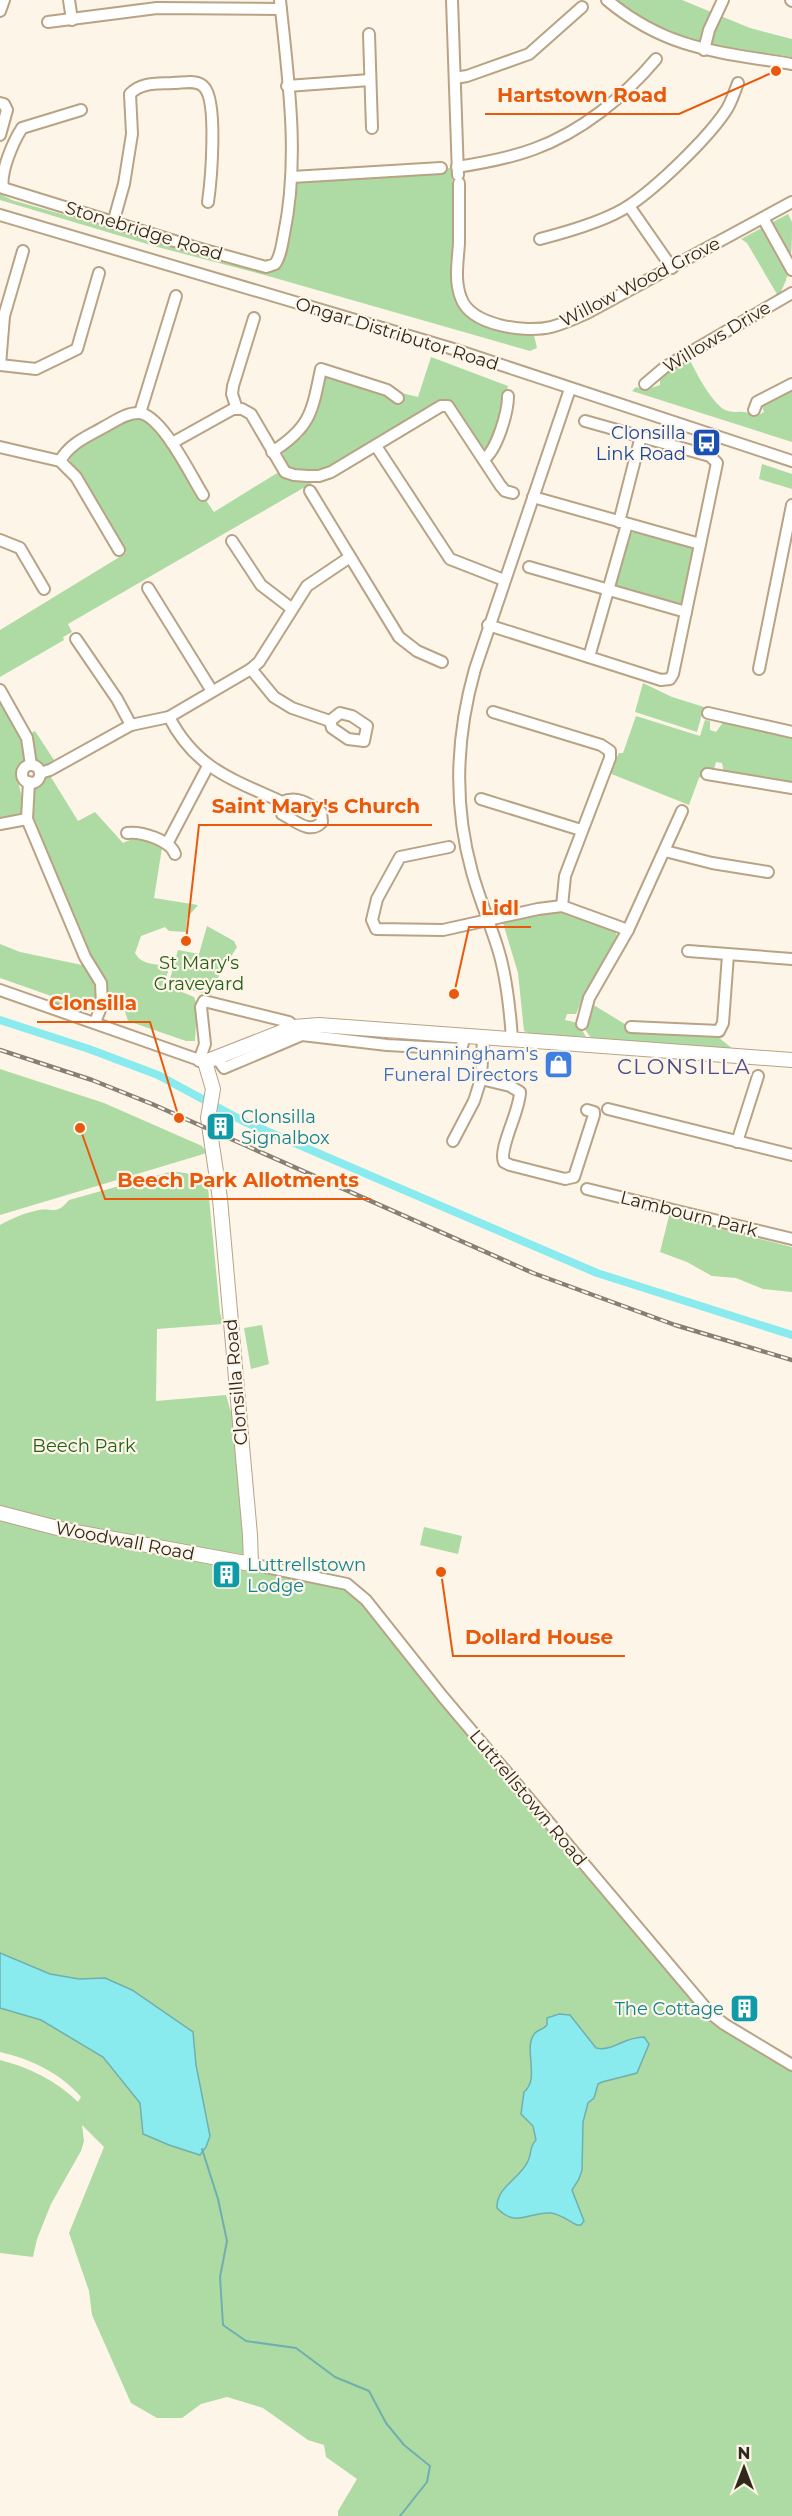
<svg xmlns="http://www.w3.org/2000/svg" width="792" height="2516" viewBox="0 0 792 2516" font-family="Montserrat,sans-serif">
<rect width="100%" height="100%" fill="#fef5e9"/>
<g fill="#aedaa4">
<path d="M 616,0 L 682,0 L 750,28 L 792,39 L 792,57 C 725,47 671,44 616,0 Z"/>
<path d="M 452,168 L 453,294 C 469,328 500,329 534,335 L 537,348 L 530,351 L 268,276 L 154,246 L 0,200 L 0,194 L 12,200 L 229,262 L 277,268 L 296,177 Z"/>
<path d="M 788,214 L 792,222 C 792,249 792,276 778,296 L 747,243 L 741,239 Z"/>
<polygon points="431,357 508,386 491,447 483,448 459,412 448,404 438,405 312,483 68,624 72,632 63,637 64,640 0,677 0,630 126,553 72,466 69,458 74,449 134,418 145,420 156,427 214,512 287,467 282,451 302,437 312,418 322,376 329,375 418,397"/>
<path d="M 689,358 C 695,371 714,408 728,411 C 742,414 741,408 755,417 L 764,412 L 762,407 L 764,403 L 792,388 L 792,442 L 632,391 L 636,387 L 645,390 L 660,385 L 660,376 Z"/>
<polygon points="762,464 792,474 792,489 759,479"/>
<polygon points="633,532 691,547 694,550 682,606 614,588 629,537"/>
<polygon points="643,683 672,697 704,707 697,732 635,712"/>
<polygon points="0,699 22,741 26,760 17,766 16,774 23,801 20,817 0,820"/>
<polygon points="636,716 700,736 705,720 710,721 710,730 716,732 724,721 792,736 792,785 724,773 722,763 716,762 714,769 699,778 689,805 609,773 619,753 623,753"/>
<polygon points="28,728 31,733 35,731 56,763 46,766 39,765 25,730"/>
<path d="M 49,774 L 78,821 L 95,812 L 123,843 C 142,834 145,838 162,848 L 154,898 L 198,905 L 187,918 L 186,932 L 169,931 L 165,927 L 141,936 L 135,953 C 142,965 152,963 165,966 L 168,972 L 165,980 L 168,986 L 194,997 L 197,1005 L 195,1041 L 186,1041 L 128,1021 L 124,1008 L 107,999 L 106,985 L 88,956 L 87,944 L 56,879 L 30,809 L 33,789 Z"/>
<polygon points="550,910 567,911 613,928 618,937 584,995 576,1014 567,1014 565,1020 578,1023 586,1037 533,1035 524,1031 518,973 503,923 509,919"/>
<polygon points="207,926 234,941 237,947 209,992 202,993 169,983 178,950 199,954"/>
<path d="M 0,944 L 20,952 L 82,965 C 95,980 99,991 93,1010 L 86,1012 L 50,1002 L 57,998 L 0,978 Z"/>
<polygon points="592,1004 628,1026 626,1031 718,1037 733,1049 591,1038 584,1028"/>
<polygon points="0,1069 104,1103 202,1146 207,1153 0,1215"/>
<path d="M 173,1171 L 207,1177 L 220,1312 L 223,1324 L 157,1329 L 156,1401 L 226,1395 L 236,1430 L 246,1551 L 244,1557 L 238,1558 L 0,1511 L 0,1225 C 11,1219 21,1214 35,1211 C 52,1206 55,1217 69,1200 Z"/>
<polygon points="669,1216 792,1247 792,1292 763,1289 736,1278 712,1276 687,1262 660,1252"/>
<polygon points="262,1325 269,1364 251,1369 244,1328"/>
<path d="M 0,1520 L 292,1576 L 344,1588 L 360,1598 L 713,2022 L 792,2071 L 792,2516 L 338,2516 L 338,2511 L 357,2479 L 326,2457 L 324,2445 L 308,2440 L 263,2408 L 227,2397 L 201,2404 L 182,2418 L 157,2418 L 131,2403 L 92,2315 L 89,2291 L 69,2233 L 104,2147 L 82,2125 L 84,2141 L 81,2151 L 51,2204 L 37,2239 L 33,2257 L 0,2253 L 0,2060 C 28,2067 57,2081 78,2102 L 81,2097 C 60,2073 31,2059 0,2052 Z"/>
<polygon points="424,1527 462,1536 458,1554 420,1545"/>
</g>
<g fill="#8aebee" stroke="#6fb0af" stroke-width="1.5">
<polygon points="0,1953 50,1974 79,1979 105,1978 132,1990 193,2032 196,2065 210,2136 206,2147 200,2155 169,2145 143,2134 140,2103 103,2057 41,2020 0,2008"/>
<path d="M 559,2014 L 570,2015 L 596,2048 C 613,2052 623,2037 644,2037 L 649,2044 L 637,2073 L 602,2082 L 598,2084 L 594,2098 L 588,2103 L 583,2122 L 582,2170 L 579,2179 L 572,2190 L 584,2221 L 581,2225 L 577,2225 C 569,2221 560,2214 551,2213 C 529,2211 517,2229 497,2208 C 496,2187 520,2179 528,2161 C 532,2153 529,2147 536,2140 L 533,2126 L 521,2114 L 524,2092 C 541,2078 522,2048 535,2033 C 538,2030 544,2029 547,2025 L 547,2018 Z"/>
</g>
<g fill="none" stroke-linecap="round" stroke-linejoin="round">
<polyline stroke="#6fb0af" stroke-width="2" points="202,2149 218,2199 227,2241 220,2277 223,2325 246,2341 296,2348 335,2377 369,2391 386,2423 404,2445 430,2466 427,2482 400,2516"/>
<polyline stroke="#8aebee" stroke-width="8" points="0,1020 89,1049 158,1075 243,1121 597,1273 792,1335"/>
<defs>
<g id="minor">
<polyline points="69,0 72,20"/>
<polyline points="452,0 458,175"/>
<path d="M 607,0 C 667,50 719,52 792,64"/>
<polyline points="791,0 792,1"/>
<polyline points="0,11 4,0"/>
<polyline points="48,22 157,8 281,9"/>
<polyline points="369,34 372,128"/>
<polyline points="704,50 709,30 723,0"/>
<polyline points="455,78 467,76 529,54 582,7"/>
<polyline points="287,86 370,80"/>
<polyline points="0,103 4,104 7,110 0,135"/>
<path d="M 81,110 L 22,128 C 13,142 0,172 3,188 L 194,247 L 266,267 L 275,264 C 281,256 282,244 284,234 C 300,158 288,77 280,0"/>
<path d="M 457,167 C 483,163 510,158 534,149 C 581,132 624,97 656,59"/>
<polyline points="292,177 441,168"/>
<path d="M 459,183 C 459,203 459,223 459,243 C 458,261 454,280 461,298 C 471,326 526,333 551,327 C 563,324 574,319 585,314 L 792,202"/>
<polyline points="629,206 672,268"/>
<polyline points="0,215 450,348 792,461"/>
<polyline points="763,218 792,270"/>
<path d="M 113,223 L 124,184 L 132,134 L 130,94 C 141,82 157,84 173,83 C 183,83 197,79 204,87 C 218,101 211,181 208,202"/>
<path d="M 540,239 C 567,232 607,221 630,205 C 657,187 706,140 725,112 C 731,104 734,93 738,83"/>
<polyline points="0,365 36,369 77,349 99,273"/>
<polyline points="0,365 4,316 23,251"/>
<polyline points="645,384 665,367 792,293"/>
<polyline points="237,409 232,394 233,386 254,318"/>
<polyline points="754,410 757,402 792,384"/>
<polyline points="140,413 176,296"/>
<polyline points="172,443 233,409 242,409 251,414 285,472 294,475 308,476 319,476 331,472 441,406 448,406 500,485 505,491 513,493"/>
<polyline points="376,446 450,559 504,580"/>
<polyline points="0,447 60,461 76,477 119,550"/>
<path d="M 272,452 C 311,427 312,412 321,369 L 387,390 L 398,398"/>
<path d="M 484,459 C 497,450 508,412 508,396"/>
<path d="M 60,461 C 70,443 87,437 104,427 C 114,422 125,413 138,413 C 161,413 191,476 203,495"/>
<polyline points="310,491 399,637 417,651 442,662"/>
<polyline points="533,497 700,544"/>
<polyline points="619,522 641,436"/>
<polyline points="0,540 20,548 44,589"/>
<polyline points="232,541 261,585 291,608"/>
<polyline points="529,567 686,612"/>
<polyline points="148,588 212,691"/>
<polyline points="488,625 661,680 670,679 673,674 717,463 710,456 585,421"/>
<polyline points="76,639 117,699 131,725"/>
<polyline points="589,657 627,524"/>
<polyline points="251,669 274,697 292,708 330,721 332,728 348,739 364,741 367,726 352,716 340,713 330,721"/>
<polyline points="759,669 792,505"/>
<polyline points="0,690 27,738 31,765"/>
<polyline points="493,712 601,745 610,751 610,758 565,876 562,906"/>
<polyline points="708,713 792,732"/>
<path d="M 169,717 C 196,769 232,779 282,802 C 297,795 309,804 321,812 L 322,822 C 310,835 296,821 282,814 L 282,802"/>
<circle cx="31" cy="774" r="9"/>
<polyline points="40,773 50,770 131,725 169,717 251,669 259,662 307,586 350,557"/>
<polyline points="707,774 792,788"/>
<polyline points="29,782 27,819 85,957 101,983 102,1005 95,1022"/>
<polyline points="481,799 581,830"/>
<polyline points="0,824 27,819"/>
<path d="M 127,833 C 141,831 170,840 175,854"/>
<polyline points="167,844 208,766"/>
<polyline points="449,847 400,857 377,899 372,920 376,929 443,930 538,909 562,906 628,930"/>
<polyline points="665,851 712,863 768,872"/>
<polyline points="688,951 792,959"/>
<polyline points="0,990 205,1062"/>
<polyline points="582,1024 589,998 628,930 682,811"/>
<polyline points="631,1027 719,1031 723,1023 728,955"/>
<path d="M 512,1039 C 510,1010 507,978 498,949 C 490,923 479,898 472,872 C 453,804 456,736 475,669 L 570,389"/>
<polyline points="217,1058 224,1068 302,1035 387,1045 461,1049 465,1037"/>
<polyline points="199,1061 205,1044 201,1007 204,1001 289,1022 294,1027"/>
<path d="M 481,1079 L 510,1086 L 520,1092 C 520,1111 498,1149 504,1162 L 510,1165 L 565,1179 L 574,1177 L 594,1115 L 594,1112 L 587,1110"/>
<polyline points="608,1109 792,1155"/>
<polyline points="453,1141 474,1101 481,1079 483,1038"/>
<polyline points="737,1142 758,1076"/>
<polyline points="587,1189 792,1239"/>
<polyline points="251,1564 347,1584 366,1600 443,1697 710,2013 724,2024 792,2065"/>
</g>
<polyline id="major" points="0,1513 65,1530 251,1564 250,1535 220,1199 208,1118 213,1089 205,1062 294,1027 319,1025 792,1060"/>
</defs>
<use href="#minor" stroke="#b8a385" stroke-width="14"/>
<use href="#major" stroke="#b8a385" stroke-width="16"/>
<use href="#minor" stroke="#fff" stroke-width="10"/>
<use href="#major" stroke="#fff" stroke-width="14"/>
<defs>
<polyline id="rail" points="0,1050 92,1080 152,1104 533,1273 675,1325 792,1360"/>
</defs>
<use href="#rail" stroke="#887f73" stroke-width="4.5"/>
<use href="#rail" stroke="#fef5e9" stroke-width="2" stroke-dasharray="7" stroke-linecap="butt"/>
</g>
<defs>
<symbol id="bus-square" viewBox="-11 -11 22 22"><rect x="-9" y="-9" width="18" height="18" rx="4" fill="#1a4fb4" stroke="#fef5e9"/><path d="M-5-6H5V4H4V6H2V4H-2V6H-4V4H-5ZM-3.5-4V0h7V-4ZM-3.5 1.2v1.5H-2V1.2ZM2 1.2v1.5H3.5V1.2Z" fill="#fff"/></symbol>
<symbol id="shop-square" viewBox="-11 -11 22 22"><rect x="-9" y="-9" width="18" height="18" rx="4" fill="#3f7fe0" stroke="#fef5e9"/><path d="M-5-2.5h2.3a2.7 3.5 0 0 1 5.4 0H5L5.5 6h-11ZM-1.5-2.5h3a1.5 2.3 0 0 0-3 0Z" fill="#fff"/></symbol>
<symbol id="building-square" viewBox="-11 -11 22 22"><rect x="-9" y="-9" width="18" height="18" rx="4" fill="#0f9aa8" stroke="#fef5e9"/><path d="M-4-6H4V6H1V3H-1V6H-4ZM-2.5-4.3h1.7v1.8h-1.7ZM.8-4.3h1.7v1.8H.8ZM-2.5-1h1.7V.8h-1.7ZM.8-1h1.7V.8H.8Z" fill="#fff"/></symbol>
</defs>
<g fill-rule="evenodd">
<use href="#bus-square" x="690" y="426" width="33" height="33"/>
<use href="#shop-square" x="542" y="1048" width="33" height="33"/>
<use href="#building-square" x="204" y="1110" width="33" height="33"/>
<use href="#building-square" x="210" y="1558" width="33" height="33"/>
<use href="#building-square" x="728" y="1992" width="33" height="33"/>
</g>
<g text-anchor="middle" stroke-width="4.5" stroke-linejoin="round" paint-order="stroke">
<g font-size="18" fill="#31281c" stroke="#fef5e9">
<text transform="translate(144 231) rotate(17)" y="6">Stonebridge Road</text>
<text transform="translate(640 282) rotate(-27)" y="6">Willow Wood Grove</text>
<text transform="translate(397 334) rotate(17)" y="6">Ongar Distributor Road</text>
<text transform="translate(717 337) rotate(-31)" y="6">Willows Drive</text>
<text transform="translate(689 1214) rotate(14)" y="6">Lambourn Park</text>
<text transform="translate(236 1382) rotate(-95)" y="6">Clonsilla Road</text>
<text transform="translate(125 1541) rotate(11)" y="6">Woodwall Road</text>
<text transform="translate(528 1798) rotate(50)" y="6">Luttrellstown Road</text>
</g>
<g font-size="18" fill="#164399" stroke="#fef5e9" text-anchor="end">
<text x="686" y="439">Clonsilla<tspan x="686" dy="21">Link Road</tspan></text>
</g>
<g font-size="18" fill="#266016" stroke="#fef5e9">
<text x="199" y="969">St Mary's<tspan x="199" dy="21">Graveyard</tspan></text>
<text x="84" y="1452">Beech Park</text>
</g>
<g font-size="18" fill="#366cbe" stroke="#fef5e9" text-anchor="end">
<text x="538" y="1060">Cunningham's<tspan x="538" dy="21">Funeral Directors</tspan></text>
</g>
<g font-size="18" fill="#0d838f" stroke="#fef5e9" text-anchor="start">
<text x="241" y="1123">Clonsilla<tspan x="241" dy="21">Signalbox</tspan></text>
<text x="247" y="1571">Luttrellstown<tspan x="247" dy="21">Lodge</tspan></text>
<text x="724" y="2015" text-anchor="end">The Cottage</text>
</g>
<g font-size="21" letter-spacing="1.5" fill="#4c4c8a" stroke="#fef5e9">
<text x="684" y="1074">CLONSILLA</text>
</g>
</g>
<path fill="none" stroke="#e8590c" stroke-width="2" d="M776 71L679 114H485M186 941L199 825H432M454 994L469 927H531M179 1118L150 1022H37M80 1128L105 1199H371M441 1572L453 1656H625"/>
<g fill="#e8590c" stroke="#fef5e9" stroke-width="2">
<circle cx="776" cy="71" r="6"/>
<circle cx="186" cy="941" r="6"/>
<circle cx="454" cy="994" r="6"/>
<circle cx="179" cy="1118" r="6"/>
<circle cx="80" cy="1128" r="6"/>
<circle cx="441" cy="1572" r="6"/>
</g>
<g font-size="20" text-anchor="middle" font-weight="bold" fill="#e8590c" stroke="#fef5e9" stroke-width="4.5" stroke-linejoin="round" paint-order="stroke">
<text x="582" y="102">Hartstown Road</text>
<text x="316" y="813">Saint Mary's Church</text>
<text x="500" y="915">Lidl</text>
<text x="93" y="1010">Clonsilla</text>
<text x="238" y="1187">Beech Park Allotments</text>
<text x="539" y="1644">Dollard House</text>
</g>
<g transform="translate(744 2468)" stroke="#fef5e9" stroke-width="4.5" paint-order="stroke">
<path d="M0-4.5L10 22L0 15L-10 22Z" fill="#31281c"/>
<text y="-9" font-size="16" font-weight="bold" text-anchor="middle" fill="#31281c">N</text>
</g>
</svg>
